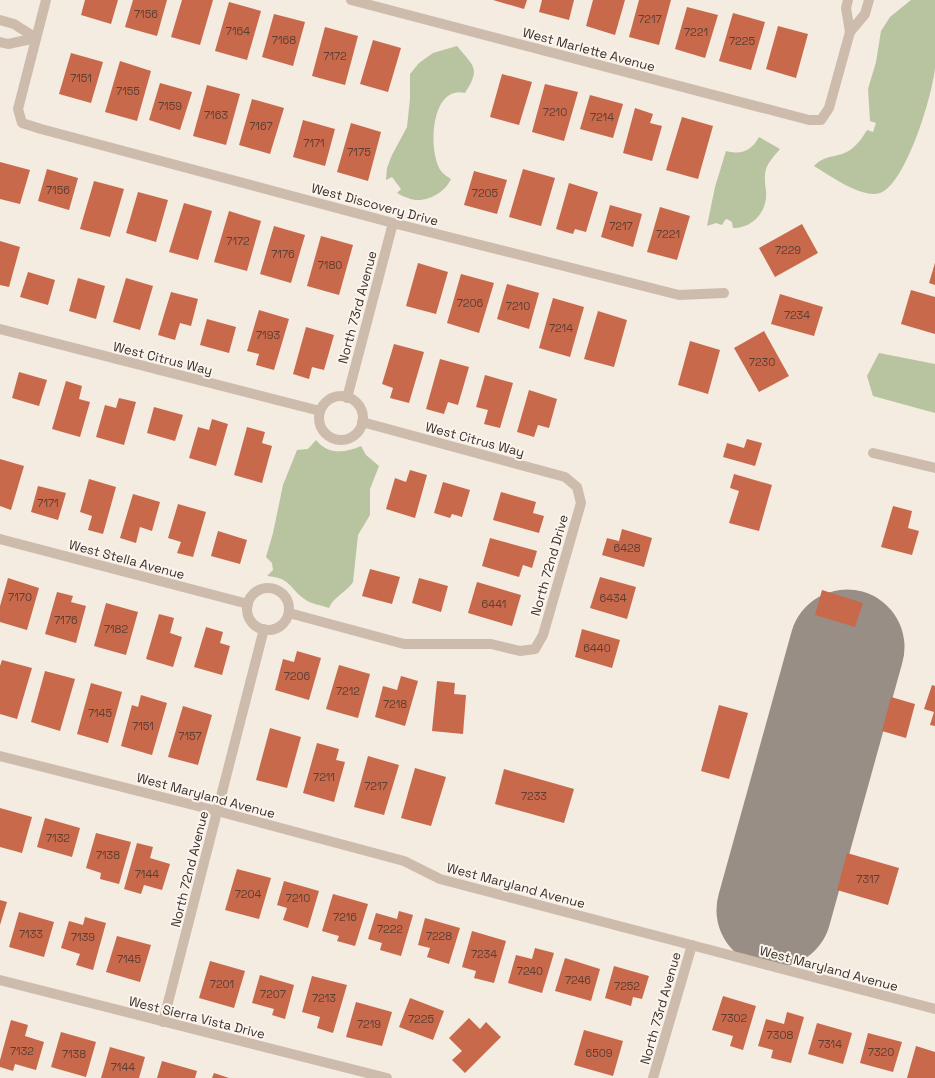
<svg xmlns="http://www.w3.org/2000/svg" width="935" height="1078" viewBox="0 0 935 1078" font-family="'Space Grotesk',sans-serif">
<rect width="100%" height="100%" fill="#f4ebe1"/>
<g fill="#b8c4a0">
<path d="M 911,0 L 935,0 C 935,22 935,45 935,67 C 933,94 906,184 880,193 C 862,199 829,175 814,166 C 822,157 832,157 842,154 C 854,150 861,140 867,130 L 873,132 L 876,123 L 870,121 L 868,89 L 876,62 L 881,31 L 890,17 Z"/>
<path d="M 457,46 C 474,67 481,68 465,93 C 430,85 428,152 441,171 C 443,174 448,177 451,179 C 445,193 424,205 408,198 C 404,197 401,195 397,193 L 401,189 L 392,177 L 386,180 L 387,168 L 392,155 L 407,127 L 410,99 L 410,74 L 419,63 L 433,53 Z"/>
<path d="M 759,137 L 780,149 C 775,155 769,161 766,169 C 764,177 765,183 766,191 C 768,211 753,228 733,228 L 732,222 L 727,219 L 725,220 L 722,225 L 716,223 L 707,226 L 715,187 L 726,151 C 742,155 751,151 759,137 Z"/>
<polygon points="879,353 935,364 935,413 873,396 867,376"/>
<path d="M 316,440 C 328,455 345,453 361,446 L 366,455 L 379,466 L 370,489 L 370,515 L 358,535 L 353,582 C 347,592 334,596 329,608 C 321,605 310,604 303,598 C 288,586 290,578 267,576 L 273,570 L 272,563 L 266,557 L 273,533 L 283,485 L 297,450 L 308,449 Z"/>
</g>
<g fill="none" stroke-linecap="round" stroke-linejoin="round">
<polyline stroke="#988e86" stroke-width="115" points="774,910 847,647"/>
</g>
<g fill="#c8694b">
<polygon points="85,0 118,0 111,24 81,15"/>
<polygon points="133,0 167,0 157,36 125,27"/>
<polygon points="182,0 213,0 200,45 171,37"/>
<polygon points="493,0 527,0 524,9"/>
<polygon points="542,0 574,0 569,20 539,12"/>
<polygon points="593,0 625,0 615,35 586,26"/>
<polygon points="639,0 671,0 659,45 629,37"/>
<polygon points="229,2 261,11 247,60 215,51"/>
<polygon points="687,7 718,15 705,58 675,49"/>
<polygon points="733,13 765,22 751,70 719,61"/>
<polygon points="274,14 305,22 293,66 262,57"/>
<polygon points="778,26 808,34 796,78 766,69"/>
<polygon points="325,27 358,36 345,85 312,76"/>
<polygon points="373,40 401,48 388,92 360,84"/>
<polygon points="71,53 103,62 91,103 59,94"/>
<polygon points="120,61 151,71 137,121 105,112"/>
<polygon points="502,74 532,82 519,125 490,117"/>
<polygon points="160,83 192,92 180,130 149,120"/>
<polygon points="545,84 578,92 564,141 532,132"/>
<polygon points="207,85 240,94 226,145 193,136"/>
<polygon points="590,95 623,104 613,138 580,129"/>
<polygon points="252,99 284,108 270,154 239,145"/>
<polygon points="635,108 653,114 650,123 662,126 652,161 623,153"/>
<polygon points="682,117 713,126 698,179 666,170"/>
<polygon points="303,120 335,129 325,166 293,157"/>
<polygon points="351,123 381,132 368,181 337,172"/>
<polygon points="0,162 30,170 20,204 0,199"/>
<polygon points="47,169 78,178 69,210 38,201"/>
<polygon points="523,169 555,178 541,226 509,217"/>
<polygon points="474,171 507,180 497,214 464,205"/>
<polygon points="94,181 124,189 110,237 80,229"/>
<polygon points="569,183 598,192 586,232 575,229 573,234 556,229"/>
<polygon points="138,192 168,200 156,242 126,233"/>
<polygon points="184,203 212,211 198,260 169,252"/>
<polygon points="610,205 642,214 633,247 601,237"/>
<polygon points="660,207 690,216 677,260 647,252"/>
<polygon points="229,211 261,221 247,271 214,262"/>
<polygon points="802,224 818,253 775,277 759,248"/>
<polygon points="274,226 305,235 291,283 260,274"/>
<polygon points="321,236 353,245 339,295 307,286"/>
<polygon points="0,241 20,247 9,287 0,285"/>
<polygon points="418,263 448,272 436,314 406,306"/>
<polygon points="935,263 935,285 929,283"/>
<polygon points="28,272 55,280 48,305 20,297"/>
<polygon points="461,274 494,283 479,333 447,323"/>
<polygon points="78,278 105,286 96,319 69,311"/>
<polygon points="126,278 153,286 140,330 113,322"/>
<polygon points="507,284 539,293 529,329 497,319"/>
<polygon points="911,290 935,297 935,334 901,324"/>
<polygon points="171,292 198,299 191,326 180,323 175,340 158,335"/>
<polygon points="780,294 823,307 814,336 771,324"/>
<polygon points="553,298 584,307 570,357 539,348"/>
<polygon points="259,310 289,319 274,370 256,365 259,354 247,351"/>
<polygon points="598,311 627,320 614,367 584,359"/>
<polygon points="207,319 236,327 229,353 200,345"/>
<polygon points="306,327 334,335 324,370 312,367 309,379 293,374"/>
<polygon points="764,331 789,376 759,392 734,348"/>
<polygon points="690,341 720,350 708,394 678,385"/>
<polygon points="394,344 424,352 409,403 390,398 393,388 382,384"/>
<polygon points="440,359 469,367 458,405 448,402 444,414 426,409"/>
<polygon points="19,372 47,380 39,406 12,398"/>
<polygon points="485,375 513,383 500,428 484,424 488,410 476,407"/>
<polygon points="66,381 82,386 79,399 90,402 80,437 52,429"/>
<polygon points="529,390 557,399 549,428 538,425 534,437 517,432"/>
<polygon points="119,398 136,402 124,445 96,437 105,405 116,408"/>
<polygon points="154,407 183,415 175,441 147,433"/>
<polygon points="212,419 228,424 216,466 189,458 198,427 209,430"/>
<polygon points="247,427 265,432 262,443 272,446 262,483 234,475"/>
<polygon points="747,439 762,443 755,466 723,457 727,443 744,448"/>
<polygon points="0,459 24,466 11,510 0,506"/>
<polygon points="410,470 427,475 415,518 386,509 395,478 406,482"/>
<polygon points="734,474 772,485 759,531 729,523 739,491 730,488"/>
<polygon points="89,479 116,487 103,534 88,530 92,516 80,512"/>
<polygon points="443,482 470,490 462,517 452,514 450,518 434,513"/>
<polygon points="38,486 66,493 58,520 31,512"/>
<polygon points="501,492 536,502 533,513 544,516 539,533 493,520"/>
<polygon points="133,494 160,502 152,531 140,527 136,543 120,538"/>
<polygon points="178,504 206,512 193,557 177,553 181,542 168,538"/>
<polygon points="893,506 912,511 908,528 919,531 912,555 881,547"/>
<polygon points="622,529 652,538 644,567 602,555 607,538 619,541"/>
<polygon points="218,531 247,540 240,564 211,556"/>
<polygon points="490,538 537,551 532,568 523,565 519,577 482,566"/>
<polygon points="370,569 400,577 392,604 362,596"/>
<polygon points="600,577 636,587 627,619 590,608"/>
<polygon points="8,578 39,588 27,630 0,622 0,606"/>
<polygon points="419,578 448,586 441,612 412,603"/>
<polygon points="477,582 521,595 512,626 468,613"/>
<polygon points="822,590 863,603 855,627 815,615"/>
<polygon points="57,592 73,596 71,602 86,606 76,643 45,634"/>
<polygon points="106,603 138,612 126,655 94,646"/>
<polygon points="159,614 174,618 170,633 182,637 173,667 146,659"/>
<polygon points="206,627 223,632 220,643 230,646 222,675 194,667"/>
<polygon points="582,629 620,640 612,668 575,657"/>
<polygon points="297,651 321,658 309,700 275,690 283,659 294,662"/>
<polygon points="2,660 32,668 17,719 0,714 0,666"/>
<polygon points="339,665 370,674 358,718 326,709"/>
<polygon points="45,671 75,679 60,731 31,722"/>
<polygon points="401,676 418,681 405,726 375,717 383,686 397,690"/>
<polygon points="437,681 455,683 454,694 466,695 463,734 432,731"/>
<polygon points="91,683 122,692 108,743 77,734"/>
<polygon points="932,685 935,686 935,726 930,725 934,712 924,709"/>
<polygon points="141,695 167,703 152,755 121,746 132,705 138,707"/>
<polygon points="891,697 915,704 906,738 882,731"/>
<polygon points="719,705 748,713 729,779 701,771"/>
<polygon points="183,706 212,715 198,765 168,757"/>
<polygon points="270,728 301,737 287,788 256,780"/>
<polygon points="317,743 339,749 336,760 345,762 334,802 303,793"/>
<polygon points="368,756 399,765 384,815 354,807"/>
<polygon points="415,768 446,777 431,826 401,818"/>
<polygon points="504,769 574,789 564,823 495,804"/>
<polygon points="0,808 32,817 22,853 0,847"/>
<polygon points="45,818 80,828 72,857 37,847"/>
<polygon points="96,833 131,842 119,884 100,879 101,873 86,868"/>
<polygon points="137,843 153,847 150,858 170,864 162,890 144,885 141,894 124,889"/>
<polygon points="847,853 899,868 888,905 837,890"/>
<polygon points="237,869 271,878 259,919 225,910"/>
<polygon points="284,881 319,891 308,928 283,920 287,908 277,905"/>
<polygon points="333,894 368,904 355,946 337,941 339,936 322,931"/>
<polygon points="0,900 7,902 0,925"/>
<polygon points="399,911 413,915 401,956 380,950 382,943 368,939 376,913 397,919"/>
<polygon points="19,912 54,922 44,957 9,947"/>
<polygon points="85,917 106,923 93,970 76,965 80,954 61,948 69,921 83,925"/>
<polygon points="425,918 460,928 449,964 427,957 430,948 418,945"/>
<polygon points="472,931 506,941 494,983 474,978 476,971 462,967"/>
<polygon points="117,936 151,945 140,982 106,972"/>
<polygon points="535,948 554,953 542,993 508,983 516,955 532,959"/>
<polygon points="565,958 600,969 591,1001 555,991"/>
<polygon points="210,961 245,971 234,1008 199,998"/>
<polygon points="614,966 649,976 642,999 633,997 631,1006 605,998"/>
<polygon points="260,975 294,985 285,1019 272,1015 274,1009 252,1003"/>
<polygon points="312,976 347,985 333,1033 317,1028 320,1017 302,1012"/>
<polygon points="723,996 756,1006 743,1050 730,1046 733,1036 712,1030"/>
<polygon points="410,998 444,1011 433,1040 399,1027"/>
<polygon points="356,1002 392,1012 382,1046 346,1037"/>
<polygon points="787,1012 804,1017 791,1063 771,1058 773,1050 758,1046 766,1019 784,1024"/>
<polygon points="469,1018 480,1029 486,1022 501,1037 465,1073 452,1060 462,1051 449,1038"/>
<polygon points="11,1020 28,1025 25,1036 44,1042 36,1070 15,1064 13,1071 0,1067 0,1060"/>
<polygon points="817,1023 852,1033 843,1064 808,1054"/>
<polygon points="584,1030 623,1041 613,1076 574,1065"/>
<polygon points="61,1032 96,1042 86,1077 51,1067"/>
<polygon points="868,1033 902,1042 893,1072 860,1063"/>
<polygon points="916,1046 935,1052 935,1078 907,1078"/>
<polygon points="110,1047 145,1057 139,1078 101,1078"/>
<polygon points="162,1061 197,1071 195,1078 157,1078"/>
<polygon points="214,1073 229,1078 212,1078"/>
</g>
<g fill="none" stroke-linecap="round" stroke-linejoin="round">
<g stroke="#cdbbac" stroke-width="10">
<polyline points="46,0 18,109 22,123 41,129 393,223 679,295 724,293"/>
<polyline points="351,0 809,120 821,120 829,108 850,32 846,8 848,0"/>
<polyline points="0,20 14,24 36,38"/>
<polyline points="850,32 865,14 869,0"/>
<polyline points="0,42 8,44 36,38"/>
<polyline points="0,329 320,411"/>
<circle cx="341" cy="418" r="22"/>
<polyline points="347,398 393,223"/>
<polyline points="873,453 935,468"/>
<polyline points="0,539 248,604"/>
<circle cx="268" cy="609" r="21"/>
<polyline points="289,613 404,644 491,644 520,651 535,649 543,635 581,503 577,487 565,477 362,422"/>
<polyline points="0,980 387,1078"/>
<polyline points="163,1022 264,629"/>
</g>
<g stroke="#cdbbac" stroke-width="10">
<polyline points="0,756 217,811 404,861 440,879 935,1009"/>
<polyline points="653,1078 692,945"/>
</g>
</g>
<g text-anchor="middle" stroke-width="4" stroke-linejoin="round" paint-order="stroke">
<g font-size="11" fill="#5e3e33">
<text x="146" y="18">7156</text>
<text x="650" y="23">7217</text>
<text x="238" y="35">7164</text>
<text x="696" y="36">7221</text>
<text x="284" y="44">7168</text>
<text x="742" y="45">7225</text>
<text x="335" y="60">7172</text>
<text x="81" y="82">7151</text>
<text x="128" y="95">7155</text>
<text x="170" y="110">7159</text>
<text x="555" y="116">7210</text>
<text x="216" y="119">7163</text>
<text x="602" y="121">7214</text>
<text x="261" y="130">7167</text>
<text x="314" y="147">7171</text>
<text x="359" y="156">7175</text>
<text x="58" y="194">7156</text>
<text x="485" y="197">7205</text>
<text x="621" y="230">7217</text>
<text x="668" y="238">7221</text>
<text x="238" y="245">7172</text>
<text x="788" y="254">7229</text>
<text x="283" y="258">7176</text>
<text x="330" y="269">7180</text>
<text x="470" y="307">7206</text>
<text x="518" y="310">7210</text>
<text x="797" y="319">7234</text>
<text x="561" y="332">7214</text>
<text x="268" y="339">7193</text>
<text x="762" y="366">7230</text>
<text x="48" y="507">7171</text>
<text x="627" y="552">6428</text>
<text x="20" y="601">7170</text>
<text x="613" y="602">6434</text>
<text x="494" y="608">6441</text>
<text x="66" y="624">7176</text>
<text x="116" y="633">7182</text>
<text x="597" y="652">6440</text>
<text x="297" y="680">7206</text>
<text x="348" y="695">7212</text>
<text x="395" y="708">7218</text>
<text x="100" y="717">7145</text>
<text x="143" y="730">7151</text>
<text x="190" y="740">7157</text>
<text x="324" y="781">7211</text>
<text x="376" y="790">7217</text>
<text x="534" y="800">7233</text>
<text x="58" y="842">7132</text>
<text x="108" y="859">7138</text>
<text x="147" y="878">7144</text>
<text x="868" y="883">7317</text>
<text x="248" y="898">7204</text>
<text x="298" y="902">7210</text>
<text x="345" y="921">7216</text>
<text x="390" y="933">7222</text>
<text x="31" y="938">7133</text>
<text x="439" y="940">7228</text>
<text x="83" y="941">7139</text>
<text x="484" y="958">7234</text>
<text x="129" y="963">7145</text>
<text x="530" y="975">7240</text>
<text x="578" y="984">7246</text>
<text x="222" y="988">7201</text>
<text x="627" y="990">7252</text>
<text x="273" y="998">7207</text>
<text x="324" y="1002">7213</text>
<text x="734" y="1022">7302</text>
<text x="421" y="1023">7225</text>
<text x="369" y="1028">7219</text>
<text x="780" y="1039">7308</text>
<text x="830" y="1048">7314</text>
<text x="22" y="1055">7132</text>
<text x="881" y="1056">7320</text>
<text x="599" y="1057">6509</text>
<text x="74" y="1058">7138</text>
<text x="123" y="1071">7144</text>
</g>
<g font-size="13" fill="#3b302b" stroke="#fbf5ee">
<text transform="translate(589 49) rotate(15)" y="5">West Marlette Avenue</text>
<text transform="translate(375 204) rotate(15)" y="5">West Discovery Drive</text>
<text transform="translate(357 307) rotate(-75)" y="5">North 73rd Avenue</text>
<text transform="translate(163 358) rotate(14)" y="5">West Citrus Way</text>
<text transform="translate(475 439) rotate(15)" y="5">West Citrus Way</text>
<text transform="translate(127 559) rotate(15)" y="5">West Stella Avenue</text>
<text transform="translate(549 565) rotate(-74)" y="5">North 72nd Drive</text>
<text transform="translate(206 795) rotate(15)" y="5">West Maryland Avenue</text>
<text transform="translate(189 869) rotate(-76)" y="5">North 72nd Avenue</text>
<text transform="translate(516 885) rotate(15)" y="5">West Maryland Avenue</text>
<text transform="translate(829 968) rotate(15)" y="5">West Maryland Avenue</text>
<text transform="translate(660 1008) rotate(-74)" y="5">North 73rd Avenue</text>
<text transform="translate(197 1017) rotate(14)" y="5">West Sierra Vista Drive</text>
</g>
</g>
</svg>
